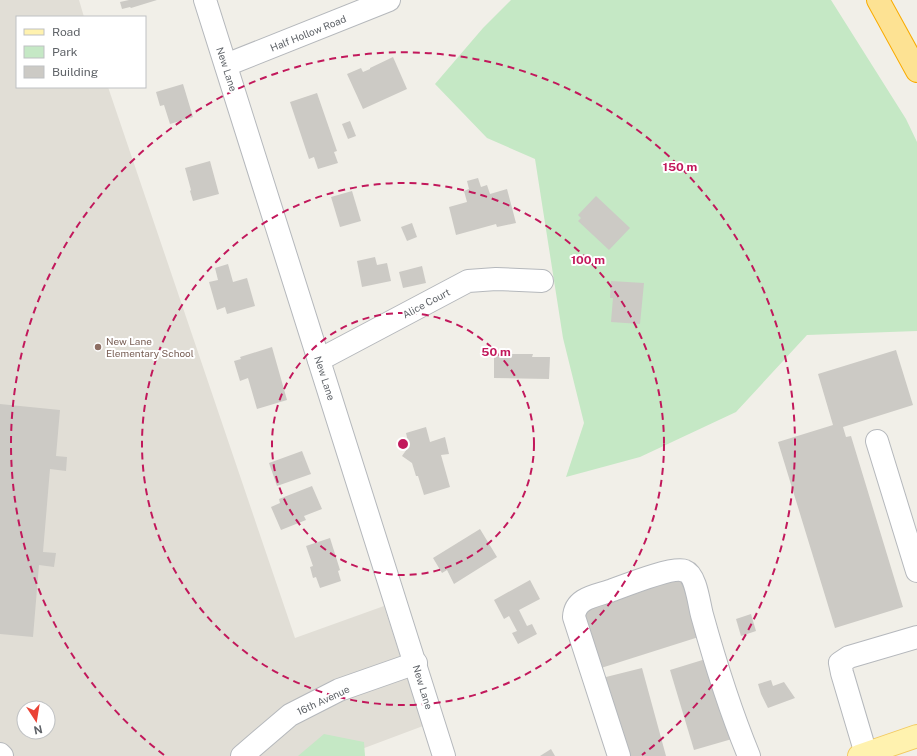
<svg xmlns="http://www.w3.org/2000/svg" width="917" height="756" viewBox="0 0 917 756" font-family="'Public Sans',sans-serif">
<rect width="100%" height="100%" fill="#f1efe8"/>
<path fill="#e1ded6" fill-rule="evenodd" d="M 0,0 L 79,0 L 84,17 L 17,17 L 17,87 L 108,87 L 295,638 L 384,606 L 423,726 L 343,756 L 0,756 ZM 24,708 L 48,708 L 48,732 L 24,732 Z"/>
<g fill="#c5e8c5">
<polygon points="511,0 831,0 906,119 917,142 917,331 807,335 736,412 640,457 566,477 584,423 563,338 535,159 487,138 435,84 483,28"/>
<polygon points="324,734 364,742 365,756 298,756"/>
</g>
<g fill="#cccac5">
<polygon points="129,0 157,0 131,8 130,7 122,9 120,2"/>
<polygon points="393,57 407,89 363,109 347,74 361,68 363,72 370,69 370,68"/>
<polygon points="183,84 193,117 170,124 164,105 160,106 156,92"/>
<polygon points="317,93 337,151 334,152 338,163 318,169 314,157 309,159 290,102"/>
<polygon points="350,121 356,136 348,139 342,124"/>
<polygon points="210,161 219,194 193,201 190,191 191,190 185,168"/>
<polygon points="478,178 481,187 487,185 490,194 507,189 516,223 497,227 496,224 456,235 449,207 467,202 464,191 469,189 467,181"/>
<polygon points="352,191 361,221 340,227 331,197"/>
<polygon points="596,196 630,228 609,250 578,221 581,218 578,215"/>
<polygon points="412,223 417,237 407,241 401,227"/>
<polygon points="375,257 377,265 387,263 391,281 362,287 357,261"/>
<polygon points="228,264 233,282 247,278 255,306 227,314 225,307 217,310 209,282 218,280 215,268"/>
<polygon points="422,266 426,283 403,288 399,272"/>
<polygon points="611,281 644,283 640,324 611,322 613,298 610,298"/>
<polygon points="272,347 287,400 257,409 248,378 240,381 234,361 241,359 240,357"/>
<polygon points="896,350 913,405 843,427 846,437 851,436 903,607 835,628 778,442 833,425 818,374"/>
<polygon points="494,354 533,354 532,357 550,357 549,379 494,378"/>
<polygon points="0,404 60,410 56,456 67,457 66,471 50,469 43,552 56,553 54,567 39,565 33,637 0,634"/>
<polygon points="426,427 430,442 445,437 449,454 441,455 450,487 424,495 418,476 416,476 412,463 402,456 409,446 406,433"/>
<polygon points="302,451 311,474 277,486 269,463"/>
<polygon points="312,486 322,509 304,516 306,520 281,530 271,507 280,503 279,499"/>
<polygon points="480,529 497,557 454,584 447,570 442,573 433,558"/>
<polygon points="330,538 340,570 338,571 341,581 320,588 316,577 313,578 310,567 313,566 306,546"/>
<polygon points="685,574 705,635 601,668 582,607"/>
<polygon points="530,580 540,599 519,610 527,626 532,624 537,634 518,644 512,633 517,631 509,616 504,619 494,600"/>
<polygon points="751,614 756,631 741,636 736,619"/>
<polygon points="709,658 732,739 694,750 670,670"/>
<polygon points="642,668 666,756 623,756 602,678"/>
<polygon points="771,680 773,686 784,682 795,698 768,708 761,694 758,684"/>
<polygon points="551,749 555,756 540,756"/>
</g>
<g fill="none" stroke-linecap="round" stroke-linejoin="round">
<defs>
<g id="minor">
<polyline points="205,0 444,756"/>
<polyline points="226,65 389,0"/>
<polyline points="319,360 468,281 496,279 542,281"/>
<polyline points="877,441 917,571"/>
<polyline points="0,754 2,756"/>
<polyline points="866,754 842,673 840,663 849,657 917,637"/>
<polyline points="242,756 290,715 339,690 416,663"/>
<path d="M 619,756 L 574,617 C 575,598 595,596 610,591 C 624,586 673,566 685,571 C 696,575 699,604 702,615 C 715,662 730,710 749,756"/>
</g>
<polyline id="major" points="859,756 917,736"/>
<polyline id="highway" points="878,0 917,71"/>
</defs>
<use href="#minor" stroke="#b5b8bc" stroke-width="24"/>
<use href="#major" stroke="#f2c960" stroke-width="24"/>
<use href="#highway" stroke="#f9ab00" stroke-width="24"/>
<use href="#minor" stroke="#fff" stroke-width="22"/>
<use href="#major" stroke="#fff2af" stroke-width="22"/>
<use href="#highway" stroke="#fde293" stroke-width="22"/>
</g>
<g fill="none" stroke="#c2185b" stroke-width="2" stroke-dasharray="7 5">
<circle cx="403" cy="444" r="131"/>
<circle cx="403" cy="444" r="261"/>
<path d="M164 755A392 392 0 1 1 642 755"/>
</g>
<circle fill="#8d6e63" stroke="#fff" stroke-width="1.5" cx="98" cy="347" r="4"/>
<g text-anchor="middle" stroke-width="4" stroke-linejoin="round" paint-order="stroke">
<g font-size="10" fill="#5f6368" stroke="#fff">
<text transform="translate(308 33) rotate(-22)" y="4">Half Hollow Road</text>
<text transform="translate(227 69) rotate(72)" y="4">New Lane</text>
<text transform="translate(426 303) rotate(-28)" y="4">Alice Court</text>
<text transform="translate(325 378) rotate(72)" y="4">New Lane</text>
<text transform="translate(423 687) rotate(73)" y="4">New Lane</text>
<text transform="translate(323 700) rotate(-25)" y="4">16th Avenue</text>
</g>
<g font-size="10" fill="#785e54" stroke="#fff" text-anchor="start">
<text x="106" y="345">New Lane<tspan x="106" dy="12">Elementary School</tspan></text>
</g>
</g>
<circle cx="403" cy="444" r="6" fill="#c2185b" stroke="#fff" stroke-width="2"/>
<g font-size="12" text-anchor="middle" font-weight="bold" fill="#c2185b" stroke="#fff" stroke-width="4" stroke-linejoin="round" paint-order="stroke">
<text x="680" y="171">150 m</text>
<text x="588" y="264">100 m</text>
<text x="496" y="356">50 m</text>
</g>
<rect x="16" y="16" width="130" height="72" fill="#ffffff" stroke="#bfc1c3"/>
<rect x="24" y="29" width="20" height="6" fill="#fff2af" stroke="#bfc1c3"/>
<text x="52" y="36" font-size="12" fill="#5f6368">Road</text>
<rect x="24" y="46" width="20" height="12" fill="#c5e8c5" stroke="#bfc1c3"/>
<text x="52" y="56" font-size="12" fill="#5f6368">Park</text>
<rect x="24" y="66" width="20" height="12" fill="#cccac5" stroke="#bfc1c3"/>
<text x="52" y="76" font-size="12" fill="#5f6368">Building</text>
<g transform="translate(36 720) rotate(168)"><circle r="19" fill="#ffffff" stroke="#bfc1c3"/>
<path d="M0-3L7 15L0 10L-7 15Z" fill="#ea4335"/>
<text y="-6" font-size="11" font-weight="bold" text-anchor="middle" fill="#5f6368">N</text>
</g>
</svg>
